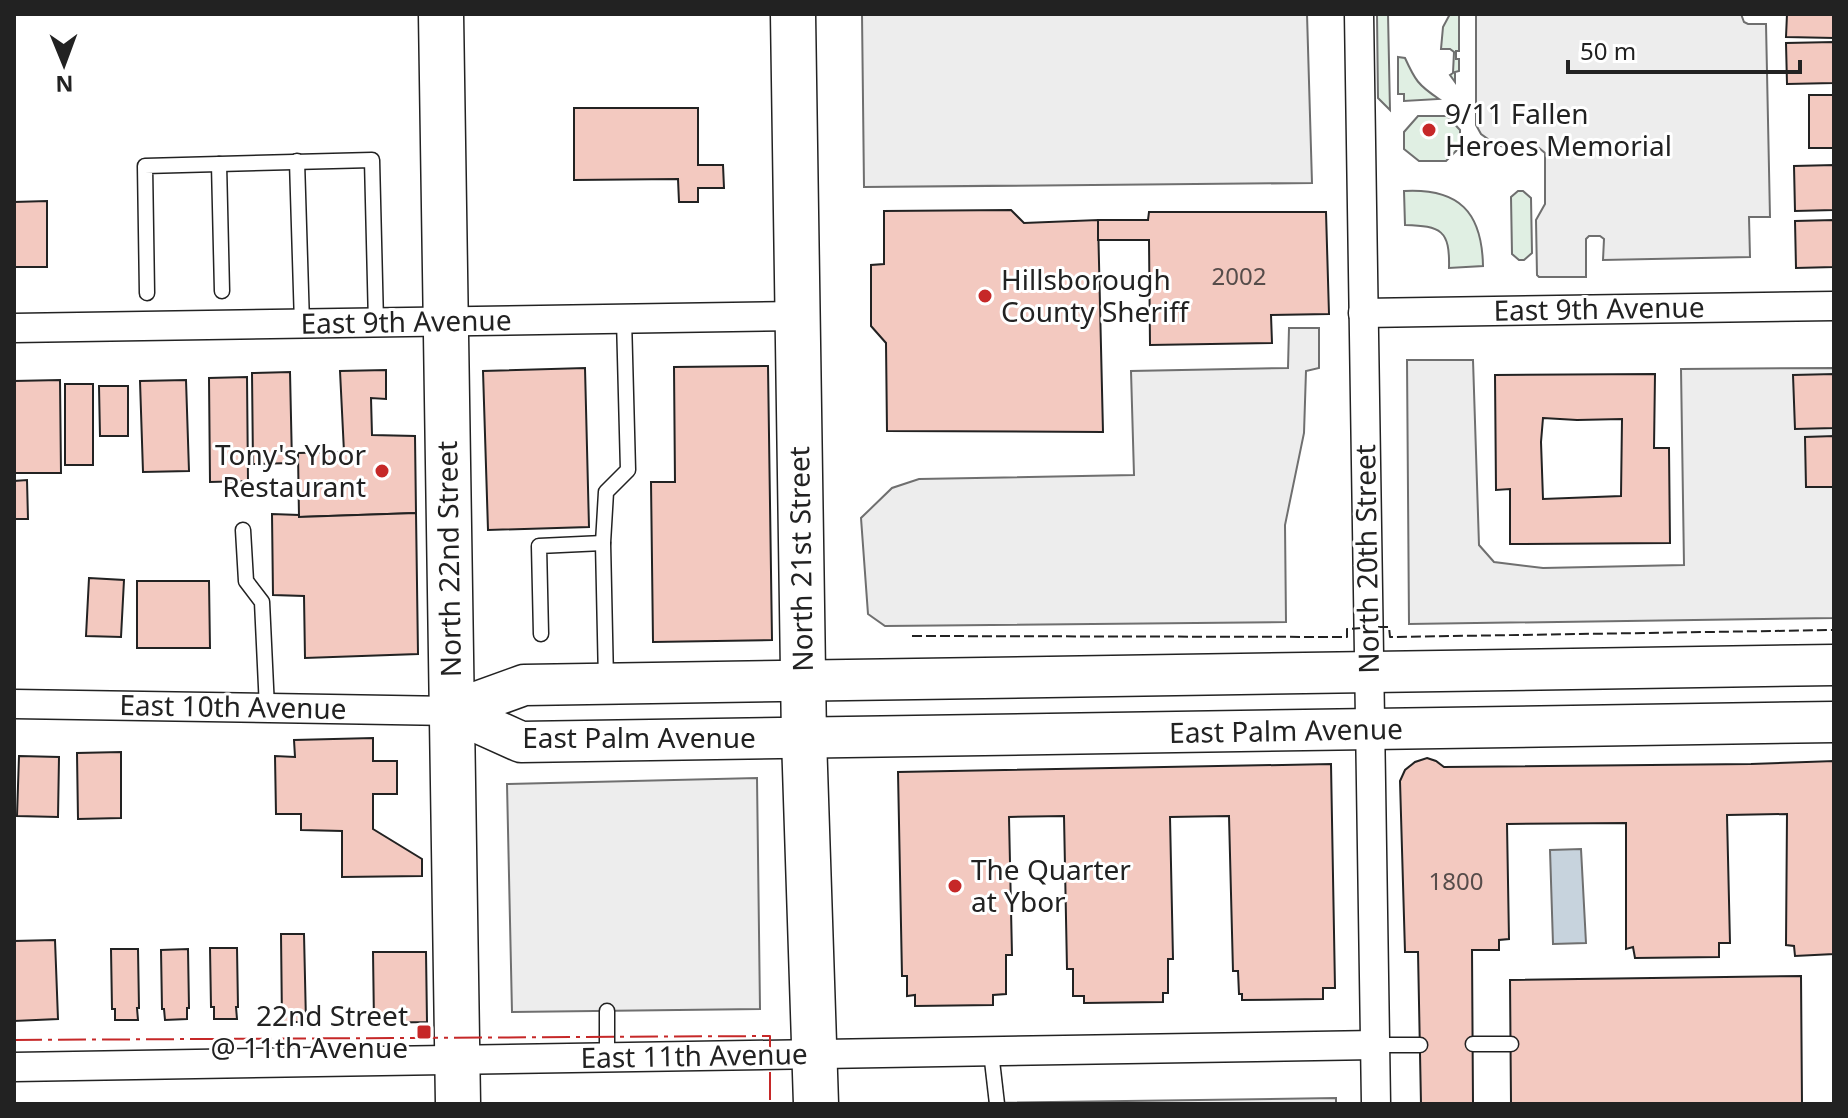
<svg xmlns="http://www.w3.org/2000/svg" width="1848" height="1118" viewBox="0 0 1848 1118" font-family="'Noto Sans',sans-serif">
<rect width="100%" height="100%" fill="#fff"/>
<g fill="#e0efe3" stroke="#6f6f6f" stroke-width="2">
<polygon points="1377,14 1388,14 1390,110 1378,98"/>
<polygon points="1450,14 1459,14 1459,51 1456,51 1456,59 1459,59 1459,71 1455,72 1455,82 1450,75 1453,73 1454,52 1450,49 1441,49 1443,27"/>
<path d="M 1398,57 L 1405,58 C 1415,80 1418,85 1439,99 L 1404,101 L 1404,94 L 1398,94 Z"/>
<polygon points="1418,116 1447,116 1460,130 1460,147 1446,161 1419,161 1404,149 1404,132"/>
<path d="M 1404,191 C 1459,188 1482,212 1483,266 L 1449,268 C 1450,230 1441,226 1405,225 Z"/>
<polygon points="1518,191 1523,191 1531,198 1532,253 1524,260 1519,260 1512,254 1511,197"/>
</g>
<g fill="#ededed" stroke="#6f6f6f" stroke-width="2">
<polygon points="862,14 1307,14 1312,183 864,187"/>
<polygon points="1476,14 1741,14 1744,22 1748,24 1766,24 1770,217 1749,217 1750,257 1603,260 1604,239 1600,236 1589,236 1586,239 1586,277 1539,277 1537,275 1536,220 1545,204 1545,153 1539,148 1504,147 1495,144 1481,134 1476,125"/>
<polygon points="1289,328 1319,328 1319,368 1306,371 1304,433 1285,525 1286,622 885,626 868,614 861,518 892,488 919,479 1134,475 1131,371 1288,368"/>
<polygon points="1407,360 1473,360 1479,545 1494,562 1543,568 1684,565 1681,369 1834,368 1834,618 1409,624"/>
<polygon points="757,778 760,1009 512,1012 507,784"/>
<polygon points="1336,1098 1336,1104 908,1104"/>
</g>
<polygon fill="#c7d3dd" stroke="#6f6f6f" stroke-width="2" points="1581,849 1586,943 1553,944 1550,850"/>
<g fill="#f3c9c0" stroke="#222" stroke-width="2" fill-rule="evenodd">
<polygon points="1787,14 1834,14 1834,38 1786,37"/>
<polygon points="1834,42 1834,83 1787,84 1786,43"/>
<rect x="1809" y="95" width="25" height="53"/>
<polygon points="574,108 698,108 698,165 723,165 724,188 698,188 698,202 679,202 678,179 574,180"/>
<polygon points="1834,165 1834,210 1795,211 1794,166"/>
<polygon points="47,201 47,267 14,267 14,202"/>
<polygon points="1011,210 1024,223 1098,220 1103,432 887,431 886,343 871,326 871,265 884,264 884,211"/>
<polygon points="1149,212 1326,212 1329,314 1271,315 1272,343 1150,345 1149,240 1098,240 1098,220 1148,220"/>
<polygon points="1834,220 1834,267 1796,268 1795,221"/>
<polygon points="768,366 772,640 653,642 651,482 675,482 674,367"/>
<polygon points="585,368 589,527 488,530 483,371"/>
<polygon points="386,370 386,399 371,398 372,435 415,436 416,513 299,517 298,453 344,452 340,371"/>
<polygon points="290,372 292,463 253,464 252,373"/>
<path d="M 1655,374 L 1654,448 L 1669,448 L 1670,543 L 1510,544 L 1510,489 L 1496,490 L 1495,375 ZM 1543,418 L 1577,420 L 1622,419 L 1621,496 L 1543,499 L 1541,442 Z"/>
<polygon points="1834,374 1834,428 1795,429 1793,375"/>
<polygon points="247,377 248,481 210,482 209,378"/>
<polygon points="60,380 61,473 14,473 14,381"/>
<polygon points="186,380 189,471 143,472 140,381"/>
<rect x="65" y="384" width="28" height="81"/>
<polygon points="99,386 128,386 128,436 100,436"/>
<polygon points="1834,436 1834,487 1806,487 1805,437"/>
<polygon points="27,480 28,519 14,519 14,481"/>
<polygon points="416,513 418,654 305,658 304,596 273,595 272,514 299,515 299,517"/>
<polygon points="89,578 124,580 121,637 86,636"/>
<polygon points="137,581 209,581 210,648 137,648"/>
<polygon points="373,738 373,761 397,761 397,794 373,794 373,829 422,859 422,876 342,877 342,831 301,830 301,814 276,814 275,756 295,757 294,740"/>
<polygon points="121,752 121,818 78,819 77,753"/>
<polygon points="19,756 59,757 58,817 17,816"/>
<polygon points="1427,758 1436,761 1444,767 1751,764 1834,761 1834,954 1795,956 1794,946 1786,945 1787,814 1727,815 1730,943 1719,943 1719,957 1635,958 1633,947 1626,949 1626,823 1507,824 1509,939 1499,940 1499,950 1472,950 1473,1104 1421,1104 1418,952 1405,952 1400,781 1405,770 1415,762"/>
<polygon points="1331,764 1335,988 1323,988 1323,999 1242,1000 1242,994 1239,994 1238,971 1233,971 1229,816 1170,817 1173,959 1168,959 1168,993 1163,993 1163,1002 1084,1003 1084,996 1073,996 1073,969 1067,969 1064,816 1009,817 1012,955 1006,955 1006,994 993,995 993,1005 915,1006 915,995 907,996 907,976 902,976 898,772"/>
<polygon points="281,934 304,934 306,1022 282,1022"/>
<polygon points="55,940 58,1019 14,1021 14,941"/>
<polygon points="210,948 237,948 238,1007 236,1007 237,1019 214,1019 214,1007 211,1007"/>
<polygon points="111,949 138,949 139,1008 137,1008 138,1020 115,1020 115,1009 112,1009"/>
<polygon points="188,949 189,1008 187,1008 187,1019 165,1020 164,1009 162,1009 161,950"/>
<polygon points="373,952 426,952 427,1022 374,1023"/>
<polygon points="1801,976 1802,1104 1511,1104 1510,980"/>
</g>
<g fill="none" stroke-linecap="round" stroke-linejoin="round">
<defs>
<g id="lane">
<polyline points="297,161 302,324"/>
<polyline points="219,164 222,291"/>
<polyline points="147,293 145,166 372,160 376,323"/>
<polyline points="243,530 246,581 262,602 267,708"/>
<polyline points="541,634 539,546 603,543"/>
<polyline points="606,681 603,543 606,492 628,470 624,319"/>
<polyline points="1473,1044 1511,1044"/>
<polyline points="1375,1045 1420,1045"/>
<polyline points="991,1052 997,1104"/>
<polyline points="607,1057 607,1011"/>
</g>
<g id="street">
<polyline points="1359,14 1376,1104"/>
<polyline points="1363,313 1834,306"/>
<polyline points="14,328 798,316"/>
<polyline points="14,704 452,711"/>
<polyline points="14,1067 1375,1045"/>
</g>
<g id="secondary">
<polyline points="452,711 521,742 1834,722"/>
<polyline points="452,711 524,685 1834,665"/>
</g>
<g id="primary">
<polyline points="441,14 458,1104"/>
<polyline points="793,14 804,738 816,1104"/>
</g>
</defs>
<use href="#lane" stroke="#222" stroke-width="17"/>
<use href="#street" stroke="#222" stroke-width="31"/>
<use href="#secondary" stroke="#222" stroke-width="43"/>
<use href="#primary" stroke="#222" stroke-width="47"/>
<use href="#lane" stroke="#fff" stroke-width="14"/>
<use href="#street" stroke="#fff" stroke-width="28"/>
<use href="#secondary" stroke="#fff" stroke-width="40"/>
<use href="#primary" stroke="#fff" stroke-width="44"/>
<g stroke="#222" stroke-width="2" stroke-dasharray="10 4" stroke-linecap="butt">
<polyline points="1378,627 1389,627 1390,637 1834,630"/>
<polyline points="912,636 1347,637 1347,629 1362,628"/>
</g>
<polyline stroke="#c62828" stroke-width="2" stroke-dasharray="28 6 4 6" stroke-linecap="butt" points="14,1040 770,1036 770,1104"/>
</g>
<g fill="#c62828" stroke="#fff" stroke-width="3">
<circle cx="1429" cy="130" r="8"/>
<circle cx="985" cy="296" r="8"/>
<circle cx="382" cy="471" r="8"/>
<circle cx="955" cy="886" r="8"/>
<rect x="416" y="1024" width="16" height="16" rx="4"/>
</g>
<g text-anchor="middle" stroke-width="6" stroke-linejoin="round" paint-order="stroke">
<g font-size="24" fill="#564c4a">
<text x="1239" y="285">2002</text>
<text x="1456" y="890">1800</text>
</g>
<g font-size="28" fill="#222" stroke="#fff" text-anchor="start">
<text x="1445" y="124">9/11 Fallen<tspan x="1445" dy="32">Heroes Memorial</tspan></text>
<text x="1001" y="290">Hillsborough<tspan x="1001" dy="32">County Sheriff</tspan></text>
<text x="366" y="465" text-anchor="end">Tony's Ybor<tspan x="366" dy="32">Restaurant</tspan></text>
<text x="971" y="880">The Quarter<tspan x="971" dy="32">at Ybor</tspan></text>
<text x="408" y="1026" text-anchor="end">22nd Street<tspan x="408" dy="32">@ 11th Avenue</tspan></text>
</g>
<g font-size="28" fill="#222" stroke="#fff">
<text transform="translate(1599 309) rotate(-1)" y="10">East 9th Avenue</text>
<text transform="translate(406 322) rotate(-1)" y="10">East 9th Avenue</text>
<text transform="translate(449 559) rotate(-91)" y="10">North 22nd Street</text>
<text transform="translate(801 559) rotate(-91)" y="10">North 21st Street</text>
<text transform="translate(1367 559) rotate(-91)" y="10">North 20th Street</text>
<text transform="translate(233 707) rotate(1)" y="10">East 10th Avenue</text>
<text transform="translate(1286 731) rotate(-1)" y="10">East Palm Avenue</text>
<text x="639" y="748">East Palm Avenue</text>
<text transform="translate(694 1056) rotate(-1)" y="10">East 11th Avenue</text>
</g>
</g>
<rect width="1848" height="1118" fill="none" stroke="#222222" stroke-width="32"/>
<g transform="translate(64 64) rotate(179)" stroke="#ffffff" stroke-width="6" paint-order="stroke">
<path d="M0-6L14 30L0 20L-14 30Z" fill="#222222"/>
<text y="-12" font-size="22" font-weight="bold" text-anchor="middle" fill="#222222">N</text>
</g>
<path d="M1568 60v12h232v-12" fill="none" stroke="#222222" stroke-width="4"/>
<text x="1580" y="60" font-size="24" fill="#222222" stroke="#ffffff" stroke-width="6" paint-order="stroke">50 m</text>
</svg>
